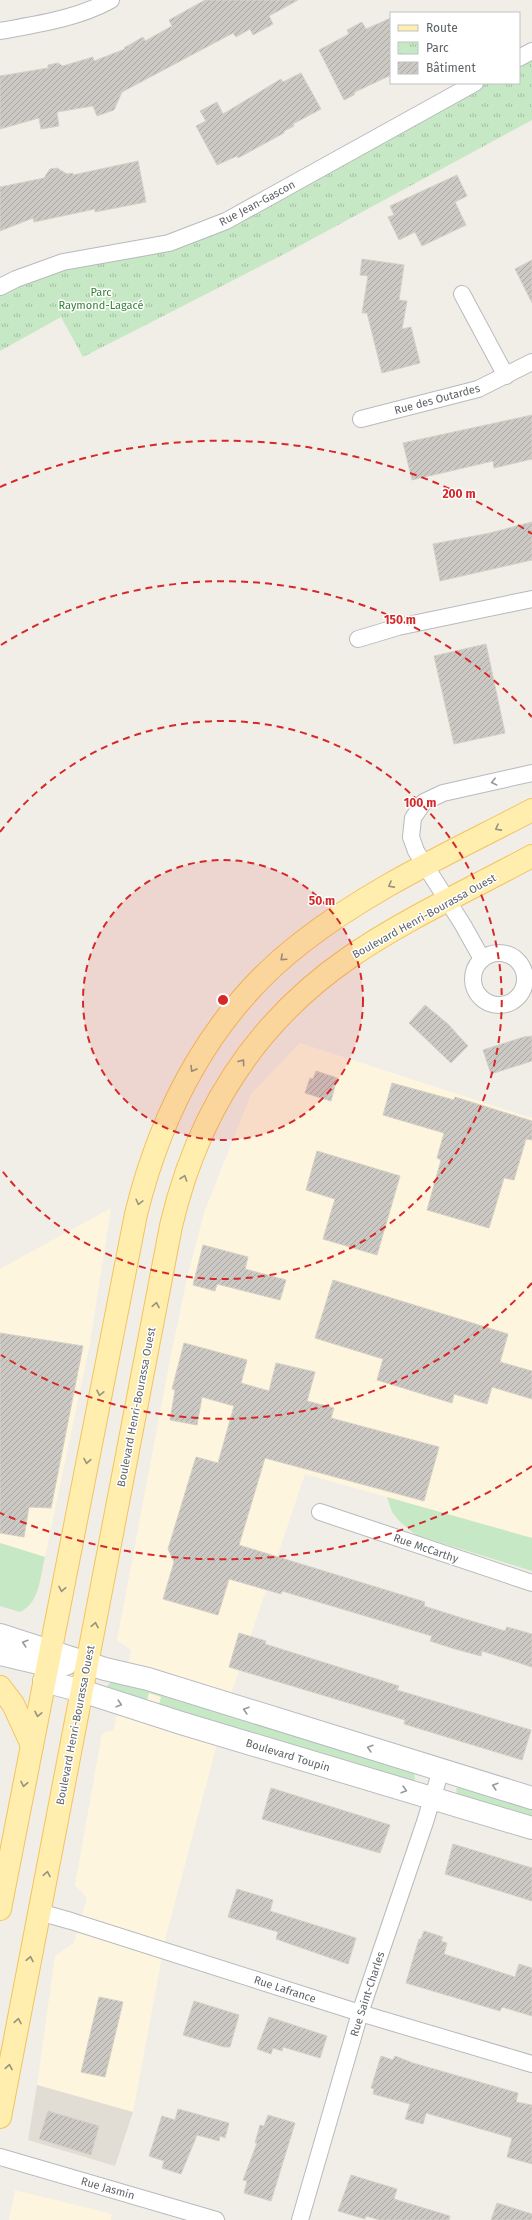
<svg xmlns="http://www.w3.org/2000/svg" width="532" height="2220" viewBox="0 0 532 2220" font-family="'Fira Sans',sans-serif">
<defs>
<pattern id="park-tufts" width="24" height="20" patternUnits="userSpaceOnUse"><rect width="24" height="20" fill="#c6e8c4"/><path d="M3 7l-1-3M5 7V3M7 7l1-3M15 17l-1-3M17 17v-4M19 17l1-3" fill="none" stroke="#a4c0a3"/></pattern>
<pattern id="building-hatch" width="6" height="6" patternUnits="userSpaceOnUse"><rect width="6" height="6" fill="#ccc9c4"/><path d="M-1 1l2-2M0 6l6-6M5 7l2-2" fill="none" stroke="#a9a7a3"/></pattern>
</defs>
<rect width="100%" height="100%" fill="#f1eee7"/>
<g fill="#fef5df">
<polygon points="300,1043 532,1118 532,1538 305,1474 227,1706 166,1936 133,2112 37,2085 55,1956 74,1943 87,1898 75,1885 102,1734 114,1729 131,1650 117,1640 170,1360 187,1278 204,1213 251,1094"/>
<polygon points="111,1208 90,1343 45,1557 0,1543 0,1269"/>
<polygon points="15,2190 112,2214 111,2220 9,2220"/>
</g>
<polygon fill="#e1ddd5" points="37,2085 133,2112 115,2166 28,2140"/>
<g fill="#c6e8c4" fill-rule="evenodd">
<polygon points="387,1497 532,1538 532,1571 416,1535 400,1522 392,1512"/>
<path d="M 0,1543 L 45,1557 C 40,1576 40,1603 20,1612 L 0,1606 Z"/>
<path d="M 111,1682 L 137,1687 L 414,1772 L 415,1779 L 414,1781 L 405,1783 L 109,1689 L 107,1686 ZM 149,1693 L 161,1697 L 159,1704 L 147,1700 Z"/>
<polygon points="459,1786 532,1805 532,1821 458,1797 456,1789"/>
</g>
<polygon fill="url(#park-tufts)" points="532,51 532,120 290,251 83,357 61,317 0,351 0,287 16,279 169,243 475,83 519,83 519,58"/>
<g fill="url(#building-hatch)" stroke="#d6d0c5">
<polygon points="205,0 298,0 269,16 273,24 253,35 250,29 236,37 233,33 122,92 114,110 97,116 93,106 57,112 59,126 41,129 39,118 0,129 0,76 48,68 48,65 58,63 63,66 93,57 94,61 125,49 124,48 143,37 145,41 172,26 169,20"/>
<polygon points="391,18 391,75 355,92 354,95 344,100 319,50 349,34 347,30 362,22 366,29"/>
<polygon points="301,73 321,109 293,124 294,126 284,131 284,133 238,158 237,156 217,165 196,126 206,121 200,111 217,102 223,114 281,79 283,82"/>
<polygon points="138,161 146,202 95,212 95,209 34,222 33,218 0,231 0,187 44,178 50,169 57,168 67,174 73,173 73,175"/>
<polygon points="457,175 467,196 455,202 466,225 422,246 415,232 399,240 388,217 394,215 390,206"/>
<polygon points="362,259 404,265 399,300 407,301 402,329 411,327 420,363 382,373 367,313 362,313 368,276 360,275"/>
<polygon points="532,260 532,303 515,269"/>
<polygon points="532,415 532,459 494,468 493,461 412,480 403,443"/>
<polygon points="532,522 532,560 440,581 433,544 490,533"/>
<polygon points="486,644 505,733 454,744 434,656"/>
<polygon points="425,1005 448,1024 468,1046 451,1063 409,1023"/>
<polygon points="527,1036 527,1037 532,1036 532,1061 491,1074 483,1050"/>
<polygon points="316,1071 337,1078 331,1101 305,1093 310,1078 313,1079"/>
<polygon points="392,1083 454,1100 455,1097 532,1121 532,1140 526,1139 514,1180 504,1178 489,1228 427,1210 441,1160 437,1158 444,1133 383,1115"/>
<polygon points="317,1151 400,1176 377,1255 323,1239 335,1199 306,1190"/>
<polygon points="203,1245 248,1257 245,1269 286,1280 280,1300 217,1284 215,1291 193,1285"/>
<polygon points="333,1280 508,1334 500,1362 532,1371 532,1399 492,1387 487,1404 454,1394 452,1403 377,1380 383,1359 315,1338"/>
<polygon points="0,1333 83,1346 51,1508 29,1507 24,1537 0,1533"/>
<polygon points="184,1343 247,1360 241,1383 269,1391 276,1363 315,1372 307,1401 334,1408 331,1418 439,1447 424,1501 265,1458 239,1545 425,1602 424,1606 465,1619 505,1631 507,1627 532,1634 532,1667 482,1651 481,1656 455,1649 430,1641 432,1636 282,1591 281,1594 229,1579 218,1615 163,1599 174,1562 168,1549 196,1457 218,1463 234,1406 202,1397 197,1425 170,1420 175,1390 172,1389"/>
<polygon points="239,1633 266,1641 265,1644 399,1686 397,1690 531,1730 522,1760 404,1724 405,1720 229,1667"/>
<polygon points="271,1788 390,1825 380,1853 262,1819"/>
<polygon points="453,1844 532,1868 532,1901 445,1874"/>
<polygon points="237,1889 273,1900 270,1911 356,1938 348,1964 276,1939 278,1932 228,1917"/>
<polygon points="424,1931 443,1937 441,1941 447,1943 444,1954 515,1977 519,1964 532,1968 532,2016 502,2007 500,2011 406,1983 419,1939 421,1939"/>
<polygon points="99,1997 123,2002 105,2077 81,2072"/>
<polygon points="194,2001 239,2015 230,2047 224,2047 183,2035"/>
<polygon points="269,2017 327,2036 320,2058 283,2047 282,2051 273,2048 271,2054 257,2049"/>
<polygon points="381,2056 393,2060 395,2056 413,2063 518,2093 516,2102 532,2105 532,2164 507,2157 512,2138 426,2113 423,2124 405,2119 410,2104 373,2094 374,2089 371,2088"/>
<polygon points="178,2109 229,2123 225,2138 220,2136 219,2141 197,2135 181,2174 162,2168 164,2161 149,2156 162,2116 175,2120"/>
<polygon points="48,2111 99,2126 91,2155 39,2139"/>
<polygon points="268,2115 295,2123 271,2201 244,2193 247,2181 243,2180 257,2143 255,2143 260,2125 264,2126"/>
<polygon points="351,2175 397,2189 394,2199 450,2216 449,2220 380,2220 366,2216 365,2219 338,2211"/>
<polygon points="497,2203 532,2214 532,2220 491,2220"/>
</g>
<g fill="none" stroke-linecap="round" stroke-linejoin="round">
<defs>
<g id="street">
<path d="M 0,31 C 38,24 76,19 111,0"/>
<polyline points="519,58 532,51"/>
<polyline points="0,287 16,279 63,262 169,243 226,221 475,83"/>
<polyline points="462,294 506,376"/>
<polyline points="361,419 478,389 532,362"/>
<polyline points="358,639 398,627 532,599"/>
<circle cx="499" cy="979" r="26"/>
<polyline points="482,959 463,925 416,851 411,837 413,818 424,802 443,793 532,773"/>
<polyline points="320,1512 532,1583"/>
<polyline points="39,1912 71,1921 360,2013 532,2064"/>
<polyline points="0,2157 216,2220"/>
<polyline points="300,2220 360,2013 425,1822 441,1770"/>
</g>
<g id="secondary">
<polyline points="0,1635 105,1669 148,1679 532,1798"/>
<polyline points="0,1654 47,1665 66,1664"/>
<polyline points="44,1681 82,1691 181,1723 532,1828"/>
</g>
<g id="primary">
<polyline points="0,1687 13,1704 32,1745"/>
<path d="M 0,1909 L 136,1214 C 162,1108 214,1010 301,943 C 371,888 454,851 532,810"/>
<path d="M 0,2117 L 171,1226 C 197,1114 254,1023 350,957 C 407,918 471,889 532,856"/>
</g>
</defs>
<use href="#street" stroke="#b7babd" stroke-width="18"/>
<use href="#secondary" stroke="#b8bcc1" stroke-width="24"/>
<use href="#primary" stroke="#f3c35e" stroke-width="24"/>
<use href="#street" stroke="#fff" stroke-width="16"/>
<use href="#secondary" stroke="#fff" stroke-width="22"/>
<use href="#primary" stroke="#ffeeae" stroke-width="22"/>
</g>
<defs><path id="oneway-chevron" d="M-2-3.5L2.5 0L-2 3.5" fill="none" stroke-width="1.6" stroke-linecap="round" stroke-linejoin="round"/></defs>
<g stroke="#969a9c">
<use href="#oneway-chevron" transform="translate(494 782) rotate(167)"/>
<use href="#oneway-chevron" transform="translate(25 1643) rotate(-163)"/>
<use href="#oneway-chevron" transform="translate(119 1704) rotate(17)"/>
<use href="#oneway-chevron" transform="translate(246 1710) rotate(-163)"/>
<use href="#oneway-chevron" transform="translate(370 1748) rotate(-163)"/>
<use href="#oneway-chevron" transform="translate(495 1786) rotate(-163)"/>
<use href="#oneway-chevron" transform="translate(404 1790) rotate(16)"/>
</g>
<g stroke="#969480">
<use href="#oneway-chevron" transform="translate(498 828) rotate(152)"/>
<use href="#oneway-chevron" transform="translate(391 885) rotate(152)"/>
<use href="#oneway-chevron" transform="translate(283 958) rotate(138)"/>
<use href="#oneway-chevron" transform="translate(242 1062) rotate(-54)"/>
<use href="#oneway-chevron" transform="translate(193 1069) rotate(121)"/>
<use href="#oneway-chevron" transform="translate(184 1178) rotate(-71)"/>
<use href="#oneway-chevron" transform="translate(139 1202) rotate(104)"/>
<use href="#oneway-chevron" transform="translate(156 1305) rotate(-79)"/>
<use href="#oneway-chevron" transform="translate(100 1393) rotate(102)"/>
<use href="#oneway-chevron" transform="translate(87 1461) rotate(101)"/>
<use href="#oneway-chevron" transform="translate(62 1589) rotate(101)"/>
<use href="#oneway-chevron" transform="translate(95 1625) rotate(-79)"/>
<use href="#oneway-chevron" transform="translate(38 1714) rotate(102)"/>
<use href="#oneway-chevron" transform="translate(24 1784) rotate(101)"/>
<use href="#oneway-chevron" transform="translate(47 1874) rotate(-79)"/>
<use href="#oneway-chevron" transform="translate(30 1959) rotate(-79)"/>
<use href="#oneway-chevron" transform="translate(18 2021) rotate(-80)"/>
<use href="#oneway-chevron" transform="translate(9 2067) rotate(-79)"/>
</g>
<circle cx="223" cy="1000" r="140" fill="#d62828" fill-opacity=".12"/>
<g fill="none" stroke="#d62828" stroke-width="2" stroke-dasharray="7 5">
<circle cx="223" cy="1000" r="140"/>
<path d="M0 832A279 279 0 1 1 0 1168"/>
<path d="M532 1283A419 419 0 0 1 1 1355M1 645A419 419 0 0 1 532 717"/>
<path d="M532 1466A559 559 0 0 1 0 1513M0 487A559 559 0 0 1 532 534"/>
</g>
<g text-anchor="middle" stroke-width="3" stroke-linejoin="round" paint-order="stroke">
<g font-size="11" fill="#5e6367" stroke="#fff">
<text transform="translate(257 203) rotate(-28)" y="4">Rue Jean-Gascon</text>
<text transform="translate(437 399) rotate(-15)" y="4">Rue des Outardes</text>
<text transform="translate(424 916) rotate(-29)" y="4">Boulevard Henri-Bourassa Ouest</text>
<text transform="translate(136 1407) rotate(-79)" y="4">Boulevard Henri-Bourassa Ouest</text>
<text transform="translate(426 1548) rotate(19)" y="4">Rue McCarthy</text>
<text transform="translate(75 1725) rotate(-79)" y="4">Boulevard Henri-Bourassa Ouest</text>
<text transform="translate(288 1755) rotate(17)" y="4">Boulevard Toupin</text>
<text transform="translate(285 1989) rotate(18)" y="4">Rue Lafrance</text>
<text transform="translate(367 1994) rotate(-72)" y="4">Rue Saint-Charles</text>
<text transform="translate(108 2188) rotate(16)" y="4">Rue Jasmin</text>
</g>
<g font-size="11" fill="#338234" stroke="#fff">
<text x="101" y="296">Parc<tspan x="101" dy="13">Raymond-Lagacé</tspan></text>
</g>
</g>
<circle cx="223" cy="1000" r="6" fill="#d62828" stroke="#fff" stroke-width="2"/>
<g font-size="12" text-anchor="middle" font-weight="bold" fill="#d62828" stroke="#fff" stroke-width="3" stroke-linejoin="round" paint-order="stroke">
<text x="459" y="498">200 m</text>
<text x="400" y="624">150 m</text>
<text x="420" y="807">100 m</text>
<text x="322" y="905">50 m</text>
</g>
<rect x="390" y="12" width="130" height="72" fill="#ffffff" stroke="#bfc1c2"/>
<rect x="398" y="25" width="20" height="6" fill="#ffeeae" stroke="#bfc1c2"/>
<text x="426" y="32" font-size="12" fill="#5e6367">Route</text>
<rect x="398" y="42" width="20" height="12" fill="url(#park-tufts)" stroke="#bfc1c2"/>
<text x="426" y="52" font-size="12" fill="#5e6367">Parc</text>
<rect x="398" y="62" width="20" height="12" fill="url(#building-hatch)" stroke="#bfc1c2"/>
<text x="426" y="72" font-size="12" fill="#5e6367">Bâtiment</text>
</svg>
